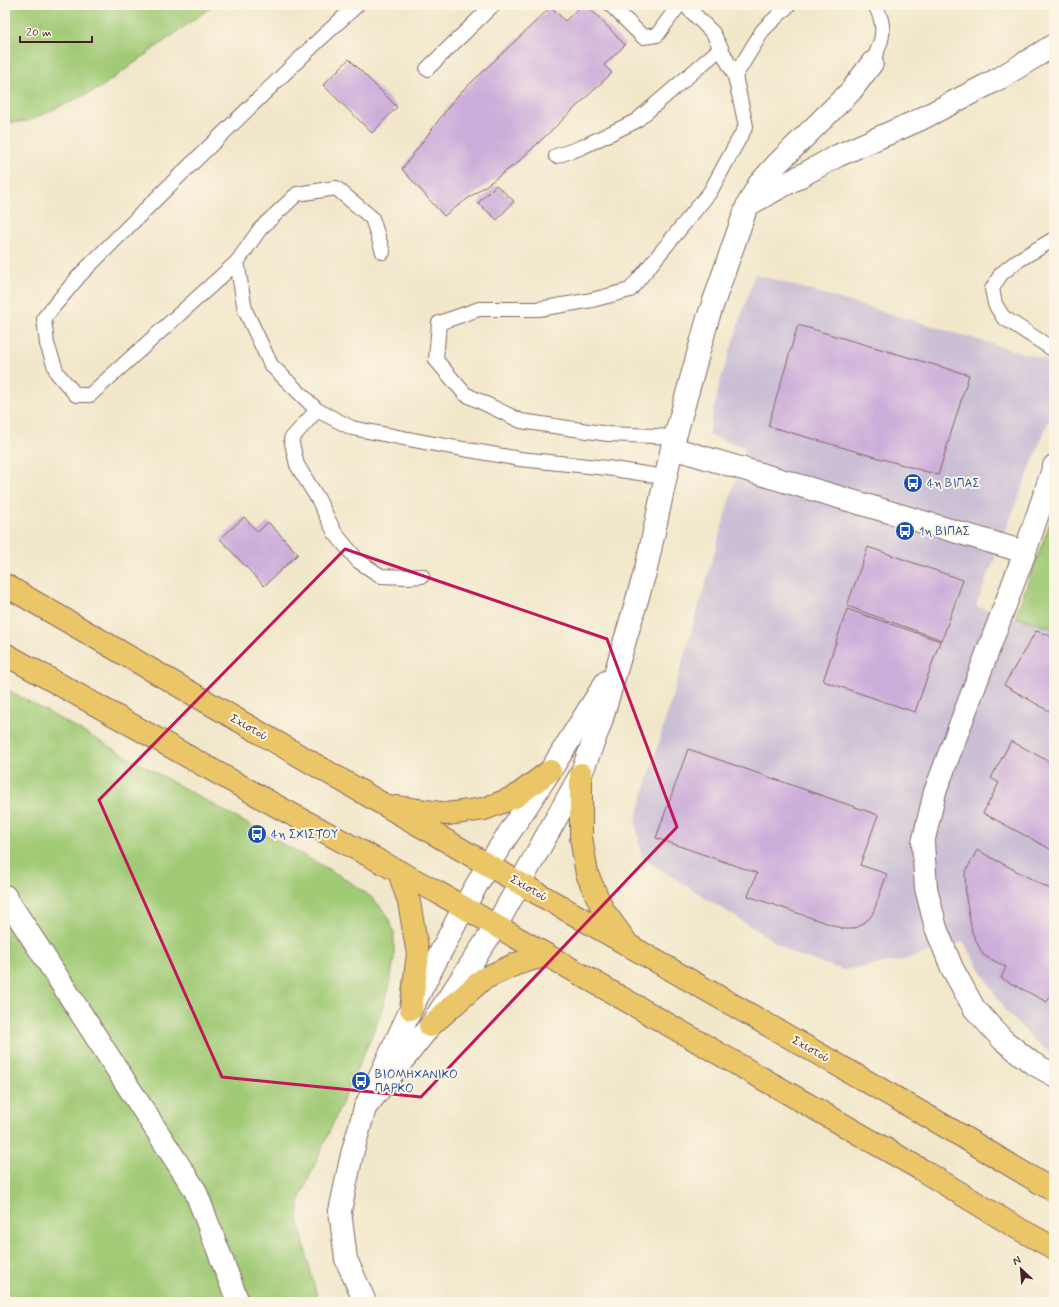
<svg xmlns="http://www.w3.org/2000/svg" width="1059" height="1307" viewBox="0 0 1059 1307" font-family="Mynerve,sans-serif">
<rect width="100%" height="100%" fill="#fcf5e5"/>
<filter id="ink" filterUnits="userSpaceOnUse"><feTurbulence type="fractalNoise" baseFrequency=".025" numOctaves="2"/><feDisplacementMap in="SourceGraphic" scale="8" xChannelSelector="R" yChannelSelector="G"/><feConvolveMatrix kernelMatrix="1 2 1 2 8 2 1 2 1" color-interpolation-filters="sRGB"/></filter>
<filter id="wash" filterUnits="userSpaceOnUse"><feTurbulence type="fractalNoise" baseFrequency=".012" numOctaves="4" result="noise"/><feDisplacementMap in="SourceGraphic" scale="16" xChannelSelector="R" yChannelSelector="G"/><feGaussianBlur stdDeviation="0.9" result="paint"/><feColorMatrix in="noise" values="0 0 0 0 0 0 0 0 0 0 0 0 0 0 0 0 0 1.4 0 .05"/><feComposite in="paint" operator="in"/></filter>
<g filter="url(#wash)">
<rect width="100%" height="100%" fill="#f1e7ca"/>
<polygon fill="#cbbfd5" points="755,274 1054,362 1054,407 976,606 1054,629 1054,1054 1040,1046 1004,1009 964,942 903,960 844,970 796,955 641,857 636,820 745,448 708,435 720,382"/>
<g fill="#a0ca76" stroke="#757450">
<polygon points="5,5 214,5 100,88 29,121 5,123"/>
<polygon points="1054,512 1054,629 1015,617"/>
<polygon points="5,688 344,878 371,897 386,913 394,932 394,958 389,988 376,1026 300,1198 298,1220 316,1293 320,1302 5,1302"/>
</g>
<g id="blocks">
<g fill="#cdaeda">
<polygon points="582,5 587,5 625,45 604,65 612,73 517,163 444,216 402,169 456,97 551,7 565,21"/>
<polygon points="349,59 397,107 372,133 323,85"/>
<polygon points="496,185 514,201 497,220 478,203"/>
<polygon points="798,325 969,375 938,475 768,426"/>
<polygon points="244,517 258,532 268,522 298,554 264,586 220,539"/>
<polygon points="868,547 963,580 942,640 847,606"/>
<polygon points="847,609 940,641 915,712 823,681"/>
<polygon points="1036,631 1054,637 1054,714 1004,685"/>
<polygon points="1011,741 1054,764 1054,851 983,813 999,783 991,778"/>
<polygon points="688,749 878,815 860,865 887,874 873,913 869,919 858,927 851,929 844,929 748,896 757,873 656,838"/>
<polygon points="977,850 1054,891 1054,990 1047,1002 1001,978 1006,967 983,955 972,932 966,898 965,873"/>
</g>
</g>
</g>
<g filter="url(#ink)">
<use href="#blocks" fill-opacity="0" stroke="#846563" stroke-width="1"/>
<g fill="none" stroke-linecap="round" stroke-linejoin="round">
<defs>
<g id="lane">
<polyline points="611,5 643,37 657,35 679,5"/>
<path d="M 872,63 C 882,41 888,29 875,5"/>
<polyline points="427,69 493,5"/>
<polyline points="735,76 763,30 789,5"/>
<polyline points="556,156 580,148 636,121 721,48"/>
<polyline points="1054,239 1017,261 1001,274 992,289 995,304 1003,317 1054,350"/>
<polyline points="383,252 372,218 336,188 297,194 260,229 237,262 245,310 271,365 317,410 352,428 429,443 520,459 607,468 665,477"/>
<polyline points="237,262 90,395 76,395 57,373 47,344 44,318 80,275 175,180 319,40 357,5"/>
<polyline points="317,410 291,439 297,465 318,499 335,533 358,561 381,576 407,577 422,576"/>
<polyline points="675,437 608,434 521,421 465,394 436,360 439,323 479,309 539,309 592,300 630,290 710,192 746,126 735,76 713,33 685,5"/>
</g>
<g id="street">
<polyline points="748,205 837,156 919,120 1000,78 1054,45"/>
<polyline points="672,448 1025,552"/>
<polyline points="1054,466 1025,552 935,792 923,843 926,888 936,928 952,968 974,1008 1003,1040 1032,1063 1054,1075"/>
<polyline points="5,896 195,1190 238,1302"/>
<polyline points="365,1108 430,1026 496,926 581,774 600,725 646,569 672,448 708,318 747,206 759,184 777,164 851,91 872,63"/>
<polyline points="365,1302 346,1259 340,1211 352,1154 365,1108 411,1009 464,907 488,865 550,771 606,682"/>
</g>
<g id="primary">
<polyline points="5,585 488,865 943,1125 1054,1191"/>
<polyline points="5,654 282,809 437,892 922,1170 1019,1229 1054,1248"/>
<polyline points="581,774 581,837 587,874 603,910 625,940"/>
<polyline points="396,807 447,814 484,809 515,797 550,771"/>
<polyline points="399,872 409,902 418,954 411,1009"/>
<polyline points="430,1026 483,979 516,964 547,955"/>
</g>
</defs>
<use href="#lane" stroke="#846563" stroke-width="16"/>
<use href="#street" stroke="#846563" stroke-width="24"/>
<use href="#primary" stroke="#846563" stroke-width="24"/>
<use href="#lane" stroke="#fff" stroke-width="14"/>
<use href="#street" stroke="#fff" stroke-width="22"/>
<use href="#primary" stroke="#ebc669" stroke-width="22"/>
</g>
</g>
<path fill="none" stroke="#c2185b" stroke-width="3" stroke-linejoin="round" d="M 345,549 L 607,639 L 677,827 L 421,1097 L 222,1077 L 99,800 Z"/>
<defs>
<symbol id="bus-disc" viewBox="-11 -11 22 22"><circle r="9.5" fill="#1a4fb4" stroke="#fcf5e5"/><path d="M-5-6H5V4H4V6H2V4H-2V6H-4V4H-5ZM-3.5-4V0h7V-4ZM-3.5 1.2v1.5H-2V1.2ZM2 1.2v1.5H3.5V1.2Z" fill="#fff"/></symbol>
</defs>
<g fill-rule="evenodd">
<use href="#bus-disc" x="902" y="472" width="22" height="22"/>
<use href="#bus-disc" x="894" y="520" width="22" height="22"/>
<use href="#bus-disc" x="246" y="823" width="22" height="22"/>
<use href="#bus-disc" x="350" y="1070" width="22" height="22"/>
</g>
<g text-anchor="middle" stroke-width="4" stroke-linejoin="round" paint-order="stroke">
<g font-size="12" fill="#164399" stroke="#fcf5e5" text-anchor="start">
<text x="927" y="487">4η ΒΙΠΑΣ</text>
<text x="919" y="535">1η ΒΙΠΑΣ</text>
<text x="271" y="838">4η ΣΧΙΣΤΟΥ</text>
<text x="375" y="1078">ΒΙΟΜΗΧΑΝΙΚΟ<tspan x="375" dy="14">ΠΑΡΚΟ</tspan></text>
</g>
<g font-size="12" fill="#4a1f2b" stroke="#fcf5e5">
<text transform="translate(249 727) rotate(30)" y="4">Σχιστού</text>
<text transform="translate(529 888) rotate(30)" y="4">Σχιστού</text>
<text transform="translate(811 1049) rotate(30)" y="4">Σχιστού</text>
</g>
</g>
<rect width="1059" height="1307" fill="none" stroke="#fcf5e5" stroke-width="20"/>
<g transform="translate(1021 1269) rotate(334)" stroke="#fcf5e5" stroke-width="3" paint-order="stroke">
<path d="M0-3L7 15L0 10L-7 15Z" fill="#4a1f2b"/>
<text y="-6" font-size="11" font-weight="bold" text-anchor="middle" fill="#4a1f2b">N</text>
</g>
<path d="M20 36v6h72v-6" fill="none" stroke="#4a1f2b" stroke-width="2"/>
<text x="26" y="36" font-size="12" fill="#4a1f2b" stroke="#fcf5e5" stroke-width="3" paint-order="stroke">20 m</text>
</svg>
